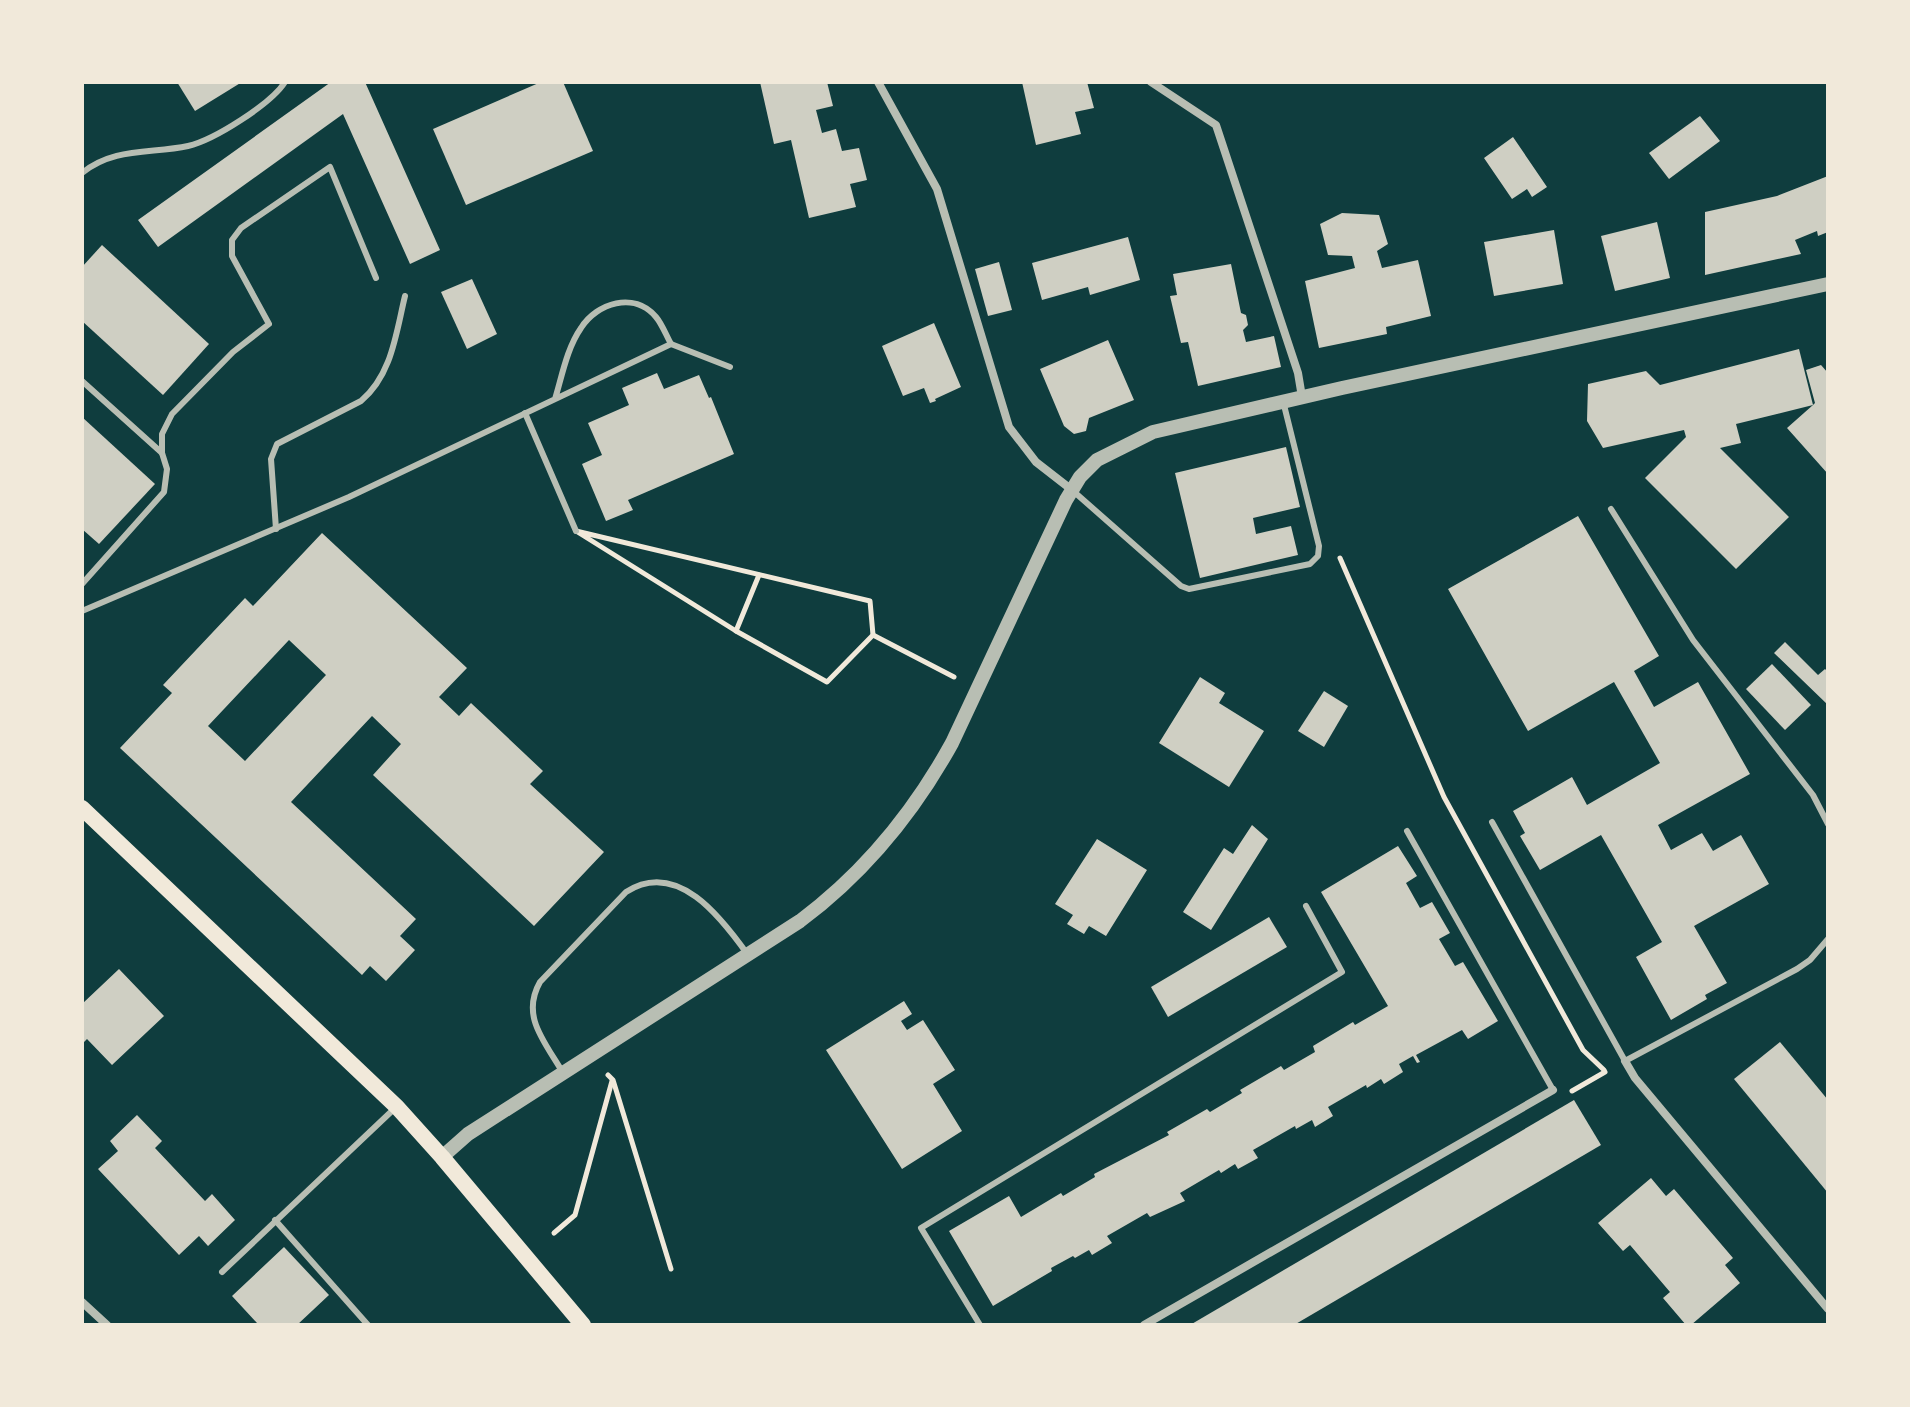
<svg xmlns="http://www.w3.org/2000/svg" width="1910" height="1407" viewBox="0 0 1910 1407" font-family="'IBM Plex Serif',serif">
<rect width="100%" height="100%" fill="#0f3d3e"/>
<g fill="#cfcfc3" fill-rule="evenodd">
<polygon points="177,82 242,82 195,111"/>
<polygon points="331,82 365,82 440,250 410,264 343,114 158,247 138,220"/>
<polygon points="541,82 563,82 593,151 466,205 433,129"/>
<polygon points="760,82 827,82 833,106 816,110 822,133 836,129 842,151 859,148 867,180 850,184 856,207 809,218 791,140 774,144"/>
<polygon points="1022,82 1087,82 1094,108 1075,112 1081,134 1036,145"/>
<polygon points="1700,116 1720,141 1669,179 1649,153"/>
<polygon points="1513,137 1547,187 1532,197 1527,189 1512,199 1484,158"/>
<polygon points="1828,176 1828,232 1818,236 1817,231 1795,240 1801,254 1705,275 1705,212 1777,196"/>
<polygon points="1342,213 1379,215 1388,244 1377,251 1382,268 1418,260 1431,316 1386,327 1387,334 1319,348 1305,281 1355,268 1352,256 1328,255 1320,224"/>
<polygon points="1657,222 1670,278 1615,291 1601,236"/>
<polygon points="1554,230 1563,284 1494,296 1484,242"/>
<polygon points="1128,237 1140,280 1090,295 1088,287 1042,300 1032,263"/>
<polygon points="102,245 209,344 163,395 82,321 82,267"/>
<polygon points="999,262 1012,310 988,316 975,269"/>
<polygon points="1231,264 1241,313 1246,315 1248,325 1243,330 1246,342 1274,336 1281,367 1198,386 1188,342 1181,343 1170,296 1177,295 1173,274"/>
<polygon points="472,279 497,334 467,349 441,292"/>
<polygon points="934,323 961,387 935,399 936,401 930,403 924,388 903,396 882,346"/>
<polygon points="1108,340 1134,400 1089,418 1086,431 1074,434 1064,426 1040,369"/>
<polygon points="1799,349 1813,405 1815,403 1806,370 1821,365 1828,373 1828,474 1787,428 1813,405 1736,424 1741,443 1720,448 1789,517 1736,569 1645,478 1686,437 1684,430 1603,448 1587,421 1588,384 1646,371 1660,385"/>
<polygon points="657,373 664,389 699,375 709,398 711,397 734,454 628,500 633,510 606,521 582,464 602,455 588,423 629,405 622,388"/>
<polygon points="82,417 155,484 99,544 82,529"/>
<polygon points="1286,447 1300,507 1253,518 1256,534 1291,526 1298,555 1200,578 1175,473"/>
<polygon points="1578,516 1659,656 1634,671 1654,707 1698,682 1750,774 1658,825 1671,850 1702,833 1713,851 1741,835 1769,884 1694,926 1727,983 1705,995 1707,999 1671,1020 1636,957 1662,942 1601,835 1540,870 1520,836 1525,833 1513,811 1572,777 1587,805 1660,763 1614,682 1528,731 1448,589"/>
<path d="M 322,533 L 467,668 L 439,697 L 459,716 L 471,703 L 543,771 L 530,784 L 604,852 L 534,926 L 373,775 L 401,744 L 372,716 L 291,802 L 416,919 L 400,936 L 415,950 L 386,981 L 370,966 L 362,975 L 120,748 L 172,693 L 163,685 L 245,598 L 253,606 ZM 289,640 L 326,675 L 245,761 L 208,726 Z"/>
<polygon points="1785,642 1818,675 1825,669 1828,672 1828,705 1774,653"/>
<polygon points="1772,664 1811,705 1785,730 1746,689"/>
<polygon points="1200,677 1225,693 1219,703 1264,731 1229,787 1159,743"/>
<polygon points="1324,691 1348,706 1324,747 1298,731"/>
<polygon points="1252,825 1268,839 1211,930 1183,912 1224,848 1233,854"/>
<polygon points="1097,839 1147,870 1106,936 1089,926 1084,934 1067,924 1073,915 1055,904"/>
<polygon points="1398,846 1417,876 1406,883 1420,908 1432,902 1450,933 1439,939 1455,966 1463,962 1498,1021 1468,1039 1462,1030 1416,1055 1420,1062 1417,1063 1413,1056 1399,1064 1403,1072 1384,1084 1381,1079 1367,1088 1366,1085 1328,1107 1333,1116 1315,1127 1312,1120 1296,1129 1295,1126 1253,1150 1258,1158 1238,1169 1235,1164 1221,1173 1219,1170 1180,1193 1185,1201 1150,1217 1147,1213 1107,1236 1112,1243 1092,1255 1089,1250 1075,1258 1073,1256 1051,1268 1052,1271 993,1306 949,1231 1009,1196 1021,1217 1061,1193 1063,1196 1095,1177 1094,1174 1169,1135 1167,1132 1207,1109 1210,1112 1242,1093 1240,1090 1281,1066 1284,1070 1315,1052 1313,1046 1353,1022 1355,1025 1388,1006 1321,892"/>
<polygon points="1269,917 1287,947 1168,1017 1151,987"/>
<polygon points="119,969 164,1016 112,1065 87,1039 82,1044 82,1004"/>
<polygon points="904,1001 912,1014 901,1021 907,1030 923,1020 955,1070 933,1084 962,1131 902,1169 826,1050"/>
<polygon points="1780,1042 1828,1100 1828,1193 1734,1079"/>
<polygon points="1574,1100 1601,1145 1294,1325 1190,1325"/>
<polygon points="137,1115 162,1141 155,1148 205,1201 212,1194 235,1220 208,1246 199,1236 179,1255 98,1169 118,1151 110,1141"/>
<polygon points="1651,1178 1666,1196 1674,1189 1733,1258 1725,1265 1740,1283 1691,1325 1686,1325 1663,1298 1670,1292 1630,1245 1623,1251 1598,1223"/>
<polygon points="284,1247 329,1295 297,1325 254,1325 257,1323 232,1296"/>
</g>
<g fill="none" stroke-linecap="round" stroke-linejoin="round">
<g stroke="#f1e9da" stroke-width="5">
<polygon points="576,531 870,601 873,635 827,682 736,631"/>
<polyline points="1340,558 1444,797 1583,1050 1604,1070"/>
<polyline points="736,631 759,575"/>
<polyline points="873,635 954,677"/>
<polyline points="608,1075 613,1080 671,1269"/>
<polyline points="1572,1091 1605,1072"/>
<polyline points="554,1233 575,1215 612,1081"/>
</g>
<g stroke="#b8beb3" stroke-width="6">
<path d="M 82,173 C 114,147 151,154 188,146 C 214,140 271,104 285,82"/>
<polyline points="671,344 730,367"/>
<polyline points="82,381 162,453 167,469 164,492 82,584"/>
<polyline points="525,413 576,531"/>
<polyline points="162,453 162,434 172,414 233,352 269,324 232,256 232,240 241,228 330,167 376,278"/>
<polyline points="1072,490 1181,586 1189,589 1310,564 1318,556 1319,546 1283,401"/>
<polyline points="1611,509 1693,640 1813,795 1828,824"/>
<path d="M 276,529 L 271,459 L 277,444 L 361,401 C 392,375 396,333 405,296"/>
<path d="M 82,611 L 349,497 L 671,344 C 666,335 662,324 656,317 C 634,291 597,303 581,328 C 567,348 562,376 555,399"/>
<polyline points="1492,822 1625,1061 1797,969 1810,960 1828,939"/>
<polyline points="1407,831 1553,1090"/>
<path d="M 563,1073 C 546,1043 520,1017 540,982 L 626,892 C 677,859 721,917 748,955"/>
<polyline points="275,1220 368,1325"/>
<polyline points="222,1272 394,1109"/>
<polyline points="980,1325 921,1228 1342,972 1306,906"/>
</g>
<g stroke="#b8beb3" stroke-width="8">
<polyline points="878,82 937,189 1009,427 1036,462 1072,490"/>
<polyline points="1151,82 1216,125 1298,373 1302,397"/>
<polyline points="1625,1061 1635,1078 1828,1309"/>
<polyline points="82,1302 107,1325"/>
<polyline points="1144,1325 1553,1090"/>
</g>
<path stroke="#b8beb3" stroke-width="14" d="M 442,1157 L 468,1134 L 800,921 C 863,874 914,812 952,743 L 1066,500 L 1080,477 L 1097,460 L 1153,432 L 1342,388 L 1828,284"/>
<polyline stroke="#f1e9da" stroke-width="16" points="82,808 397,1107 442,1157 583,1325"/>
</g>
<rect width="1910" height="1407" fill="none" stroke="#f1e9da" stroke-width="168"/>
</svg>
